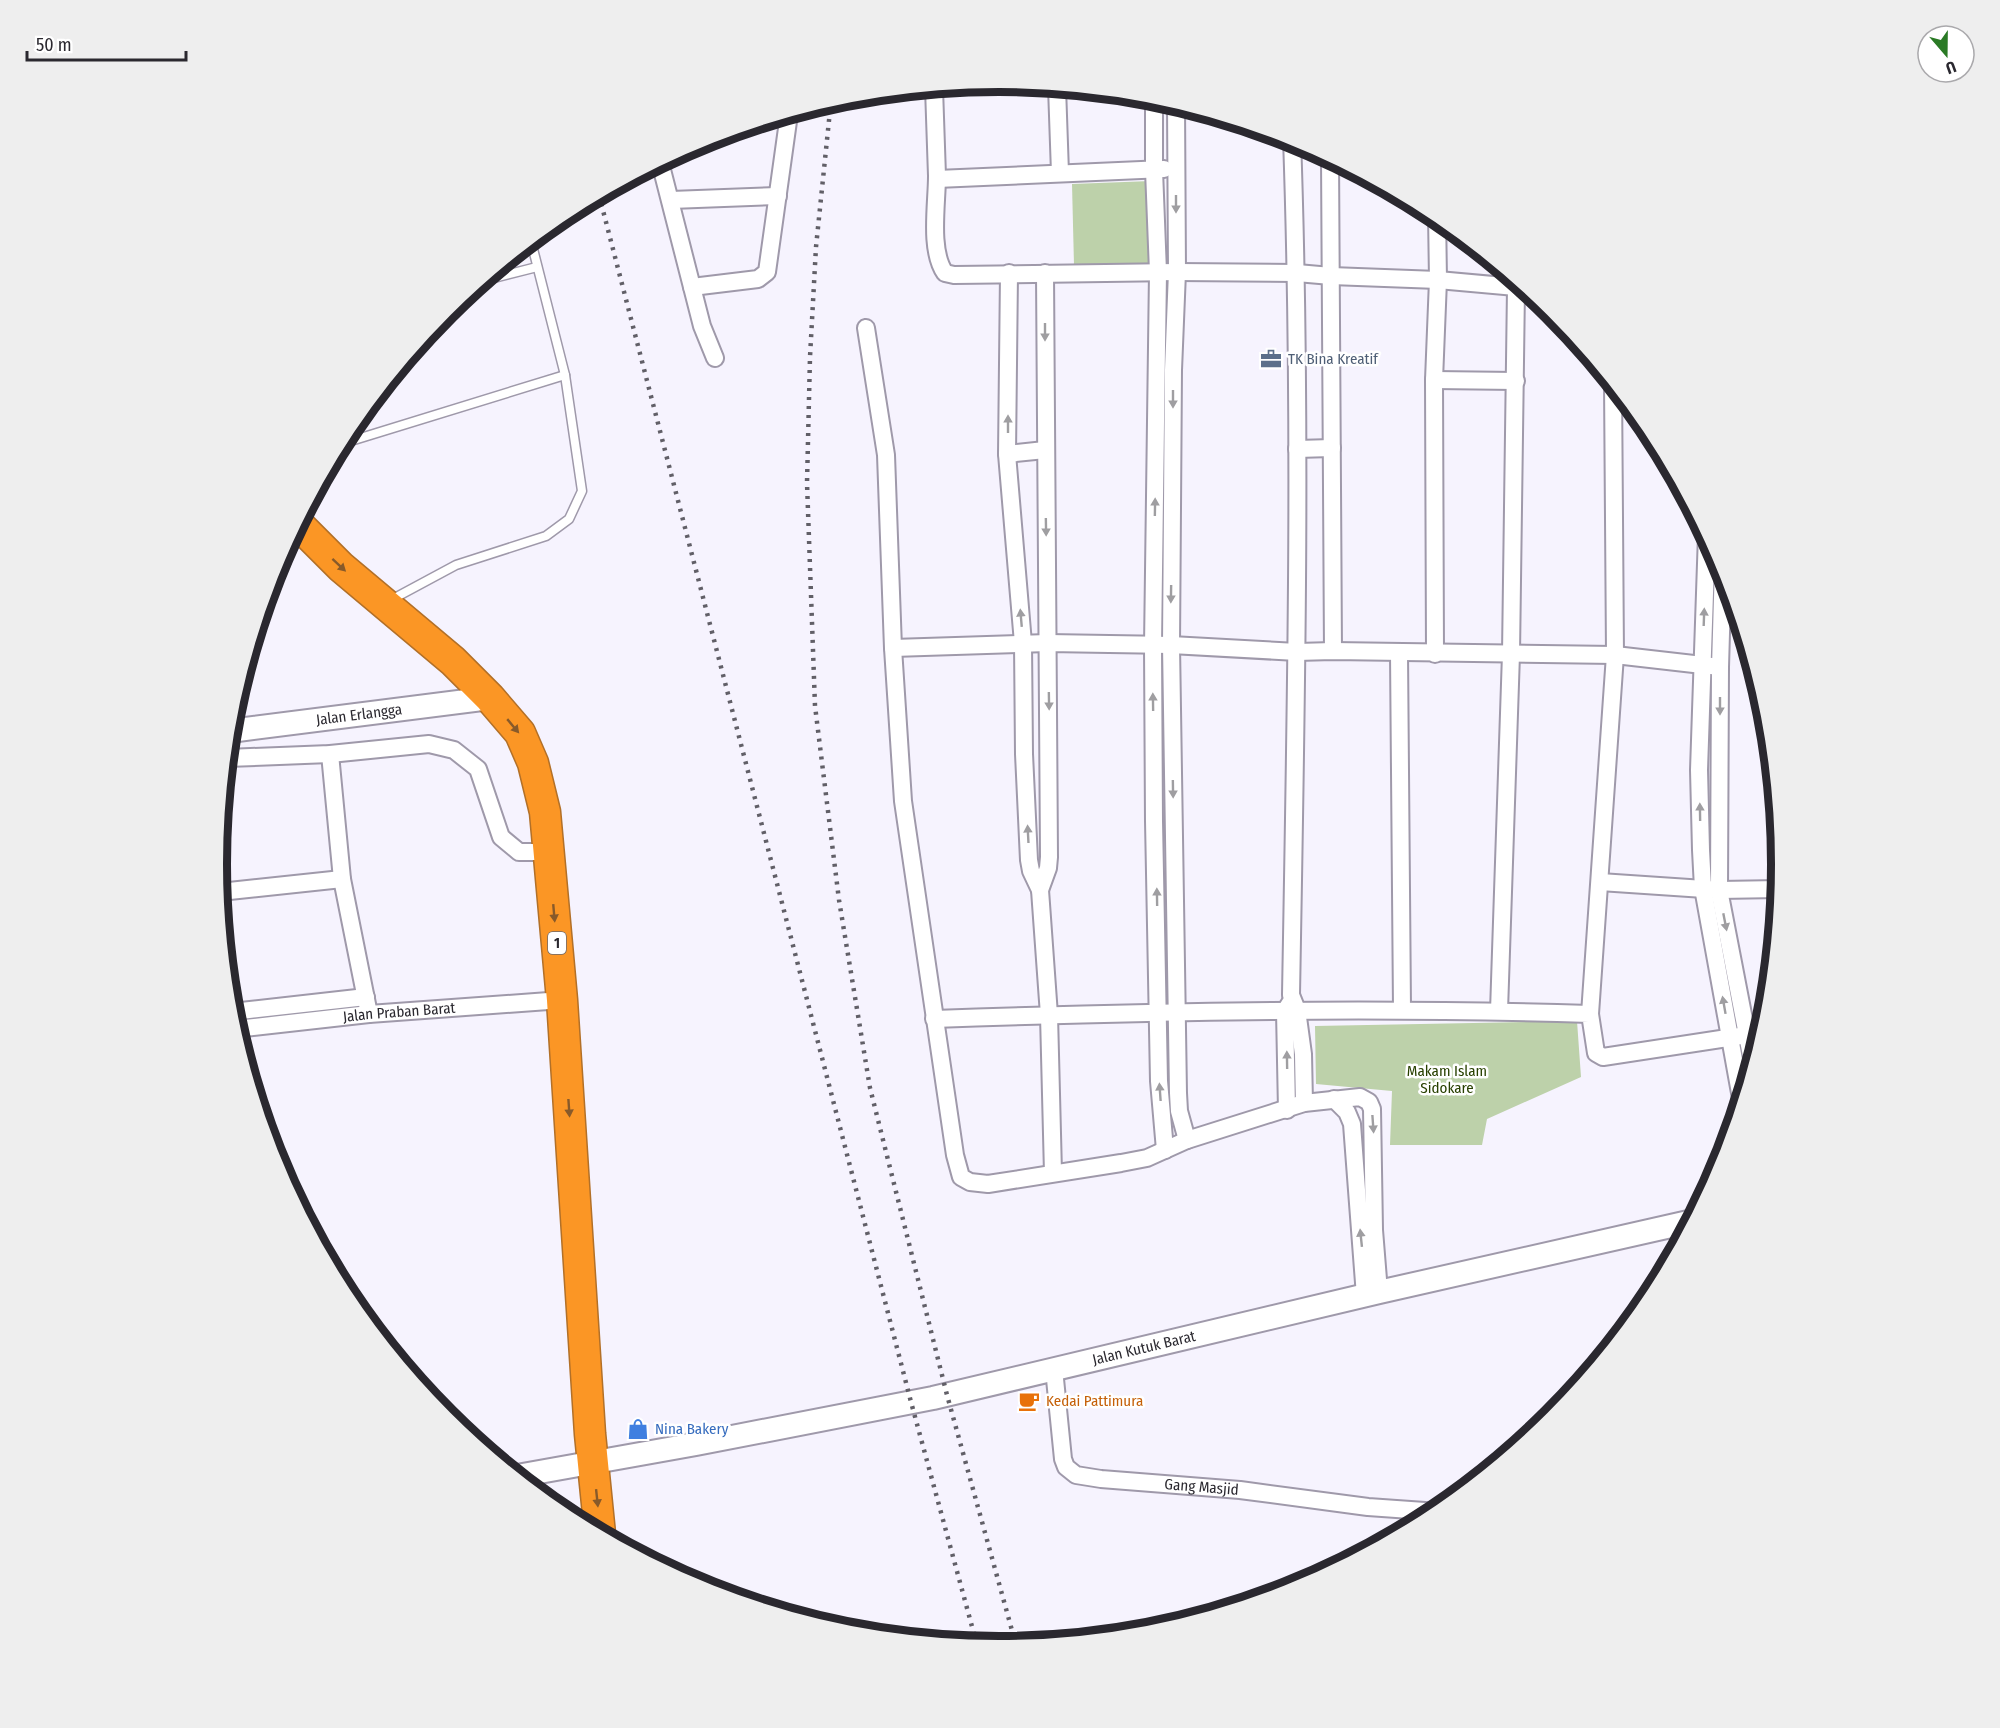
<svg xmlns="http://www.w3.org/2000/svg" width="2000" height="1728" viewBox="0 0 2000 1728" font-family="'Fira Sans Condensed',sans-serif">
<rect width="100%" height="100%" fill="#f6f3fe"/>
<g fill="#bdd1aa">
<polygon points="1151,181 1155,264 1074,265 1072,184"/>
<polygon points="1577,1021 1581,1077 1487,1119 1482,1145 1390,1145 1392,1091 1316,1084 1315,1026"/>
</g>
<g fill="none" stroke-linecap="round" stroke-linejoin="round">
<defs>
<g id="lane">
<polyline points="482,281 537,267"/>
<polyline points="341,444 565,375"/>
<polyline points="389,601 456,565 546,536 569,519 582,491 565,375 531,241"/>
</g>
<g id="street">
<polyline points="1057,87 1060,173"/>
<path d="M 934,88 C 935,117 936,147 937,176 C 937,204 929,250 945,273 L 954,275 L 1177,272 L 1297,273 L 1331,276 L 1438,280 L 1527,288"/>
<polyline points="1154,96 1154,170 1158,272 1153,646 1154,821 1159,1081 1165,1150"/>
<polyline points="1176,103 1177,272 1173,370 1171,645 1178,1093 1179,1111 1187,1140"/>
<path d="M 1292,138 C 1302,424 1296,709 1291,995 L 1297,1010 L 1303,1054 L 1304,1103"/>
<polyline points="1330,157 1333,651"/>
<polyline points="660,162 702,326 715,358"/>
<polyline points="937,179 1164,169"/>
<polyline points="671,200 778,196"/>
<polyline points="1009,273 1007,454 1023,643 1024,754 1029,860 1031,871 1040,890 1049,1015 1053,1173"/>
<polyline points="692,287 758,279 767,272 789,114"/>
<polyline points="866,328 886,455 893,648 903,801 955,1155 961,1177 970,1182 988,1184 1121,1163 1147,1158 1187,1140 1304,1103 1360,1097 1369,1102 1372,1109 1374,1230 1379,1292"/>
<polyline points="1434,380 1516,381"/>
<polyline points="1297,449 1332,448"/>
<polyline points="1007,454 1045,450"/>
<polyline points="1707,534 1699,770 1701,850 1703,888 1742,1104"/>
<polyline points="1723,564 1720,667 1719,890 1753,1066"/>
<polyline points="893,648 1048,643 1171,645 1297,652 1333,651 1615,655 1720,667"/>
<polyline points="1399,653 1402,1009"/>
<polyline points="1435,654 1434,380 1438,280 1437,214"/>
<polyline points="330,754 342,879 369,1014"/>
<polyline points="227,758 330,754 429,744 454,750 478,769 501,837 519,852 549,852"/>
<polyline points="1600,882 1719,890 1781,889"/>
<polyline points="1040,890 1048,868 1049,857 1045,273"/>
<polyline points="220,892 342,879"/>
<polyline points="1499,1011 1511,654 1516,288"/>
<polyline points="232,1012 366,997"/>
<polyline points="1590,1014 1615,655 1613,382"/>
<path d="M 934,1019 C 1153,1011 1372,1007 1590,1014 L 1596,1053 L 1603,1057 L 1747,1035 L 1764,1031"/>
<path id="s1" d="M 236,1029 L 369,1014 L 562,1000"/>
<polyline points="1334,1099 1347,1112 1352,1124 1365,1296"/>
<polyline points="1287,1110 1285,1011 1290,1003"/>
<path id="s2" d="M 1054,1369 L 1063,1459 L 1066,1467 L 1076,1475 L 1101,1479 L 1240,1490 L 1368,1507 L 1439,1512"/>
</g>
<g id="secondary">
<path id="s3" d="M 230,731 L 490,698"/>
<path id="s4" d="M 517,1476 L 696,1444 L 933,1398 L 1379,1292 L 1693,1221"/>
</g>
<polyline id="highway" points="298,524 341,567 453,661 490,698 520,733 533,763 545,812 562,1000 590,1434 600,1534"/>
</defs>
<use href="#lane" stroke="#9f99aa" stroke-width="11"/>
<use href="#street" stroke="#9f99aa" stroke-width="20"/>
<use href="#secondary" stroke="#9f99aa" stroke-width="26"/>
<use href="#highway" stroke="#b27028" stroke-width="33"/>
<use href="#lane" stroke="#fff" stroke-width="8"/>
<use href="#street" stroke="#fff" stroke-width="16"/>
<use href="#secondary" stroke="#fff" stroke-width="22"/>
<use href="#highway" stroke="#fb9625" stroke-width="30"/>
<g stroke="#615f67" stroke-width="4.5" stroke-dasharray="3 6" stroke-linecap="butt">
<polyline points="831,101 816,247 810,357 807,483 815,706 839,900 870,1088 947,1395 1016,1645"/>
<polyline points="599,195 911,1402 977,1645"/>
</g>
</g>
<defs><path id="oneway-solid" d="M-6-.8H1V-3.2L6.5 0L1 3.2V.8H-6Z" transform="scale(1.5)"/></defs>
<g fill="#9f9ea1">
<use href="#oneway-solid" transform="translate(1176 204) rotate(90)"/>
<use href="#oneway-solid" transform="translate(1045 332) rotate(90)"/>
<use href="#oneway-solid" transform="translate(1173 399) rotate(90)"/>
<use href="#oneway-solid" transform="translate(1008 424) rotate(-90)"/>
<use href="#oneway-solid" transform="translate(1155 507) rotate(-89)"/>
<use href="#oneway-solid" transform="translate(1046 527) rotate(89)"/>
<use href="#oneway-solid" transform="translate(1171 594) rotate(91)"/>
<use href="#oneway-solid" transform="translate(1704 617) rotate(-88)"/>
<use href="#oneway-solid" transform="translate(1021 618) rotate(-95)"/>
<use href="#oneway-solid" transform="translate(1049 701) rotate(89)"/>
<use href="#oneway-solid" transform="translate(1153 702) rotate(-91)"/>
<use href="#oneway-solid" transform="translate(1720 706) rotate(90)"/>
<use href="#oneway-solid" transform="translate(1173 789) rotate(89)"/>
<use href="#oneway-solid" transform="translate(1700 812) rotate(-91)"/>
<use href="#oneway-solid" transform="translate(1028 834) rotate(-93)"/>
<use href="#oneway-solid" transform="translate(1157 897) rotate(-91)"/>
<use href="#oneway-solid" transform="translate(1725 922) rotate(79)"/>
<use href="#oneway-solid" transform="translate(1724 1005) rotate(-100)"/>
<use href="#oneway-solid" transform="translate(1287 1060) rotate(-91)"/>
<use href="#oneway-solid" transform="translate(1160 1092) rotate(-94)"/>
<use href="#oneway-solid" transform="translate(1373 1124) rotate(86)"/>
<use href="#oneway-solid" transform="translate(1361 1238) rotate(-96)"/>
</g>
<g fill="#885a2a">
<use href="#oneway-solid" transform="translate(339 565) rotate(43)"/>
<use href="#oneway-solid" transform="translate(513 726) rotate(50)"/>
<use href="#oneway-solid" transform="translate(554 913) rotate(85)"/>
<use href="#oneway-solid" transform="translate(569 1108) rotate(86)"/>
<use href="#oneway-solid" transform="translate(597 1498) rotate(84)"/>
</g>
<defs>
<symbol id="office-bare" viewBox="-9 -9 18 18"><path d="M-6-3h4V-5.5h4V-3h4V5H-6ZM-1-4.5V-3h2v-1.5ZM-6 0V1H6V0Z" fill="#5c6f8a" stroke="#fff" stroke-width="2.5" paint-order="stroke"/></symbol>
<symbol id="cafe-bare" viewBox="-9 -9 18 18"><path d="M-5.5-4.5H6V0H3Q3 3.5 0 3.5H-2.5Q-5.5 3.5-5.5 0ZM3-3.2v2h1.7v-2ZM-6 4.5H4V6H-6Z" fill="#e8710a" stroke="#fff" stroke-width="2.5" paint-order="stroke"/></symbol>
<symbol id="shop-bare" viewBox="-9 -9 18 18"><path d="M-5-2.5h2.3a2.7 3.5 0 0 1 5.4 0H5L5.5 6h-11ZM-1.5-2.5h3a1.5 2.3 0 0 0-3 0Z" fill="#3f7fe0" stroke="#fff" stroke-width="2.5" paint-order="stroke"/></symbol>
</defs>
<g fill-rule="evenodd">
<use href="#office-bare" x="1256" y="344" width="30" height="30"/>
<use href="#cafe-bare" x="1014" y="1386" width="30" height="30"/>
<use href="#shop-bare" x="623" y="1414" width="30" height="30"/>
</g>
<g text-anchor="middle" stroke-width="5" stroke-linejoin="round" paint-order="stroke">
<rect fill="#fff" stroke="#6a686d" stroke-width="1.5" x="548" y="932" width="18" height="22" rx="4.5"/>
<g font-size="14" font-weight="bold" fill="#2a282f">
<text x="557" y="948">1</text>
</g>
<g font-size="15" fill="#4e5e75" stroke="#fff" text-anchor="start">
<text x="1288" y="364">TK Bina Kreatif</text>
</g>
<g font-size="15" fill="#2a282f" stroke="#fff">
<text dy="5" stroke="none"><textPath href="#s3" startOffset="130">Jalan Erlangga</textPath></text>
<text dy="5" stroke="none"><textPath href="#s1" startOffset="164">Jalan Praban Barat</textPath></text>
<text dy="5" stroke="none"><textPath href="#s4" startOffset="640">Jalan Kutuk Barat</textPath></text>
<text dy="5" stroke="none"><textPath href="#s2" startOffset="238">Gang Masjid</textPath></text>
</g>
<g font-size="15" fill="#284000" stroke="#fff">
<text x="1447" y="1076">Makam Islam<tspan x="1447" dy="17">Sidokare</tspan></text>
</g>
<g font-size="15" fill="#c56008" stroke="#fff" text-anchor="start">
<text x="1046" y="1406">Kedai Pattimura</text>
</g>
<g font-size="15" fill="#366cbe" stroke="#fff" text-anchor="start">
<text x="655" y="1434">Nina Bakery</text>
</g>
</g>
<path d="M0 0H2000V1728H0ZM227 864a772 772 0 1 1 1544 0a772 772 0 1 1-1544 0Z" fill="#eee" fill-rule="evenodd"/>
<path fill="none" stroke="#2a282f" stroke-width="8" d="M227 864a772 772 0 1 1 1544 0a772 772 0 1 1-1544 0Z"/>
<g transform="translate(1946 54) rotate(160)"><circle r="28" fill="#ffffff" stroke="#aaa9ac" stroke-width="1.5"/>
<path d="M0-4.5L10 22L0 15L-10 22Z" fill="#2a7a25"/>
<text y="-9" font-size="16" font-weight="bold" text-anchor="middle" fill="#2a282f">U</text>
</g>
<path d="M27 51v9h159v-9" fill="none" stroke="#2a282f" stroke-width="3"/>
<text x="36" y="51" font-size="18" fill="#2a282f" stroke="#ffffff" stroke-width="4.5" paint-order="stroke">50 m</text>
</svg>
